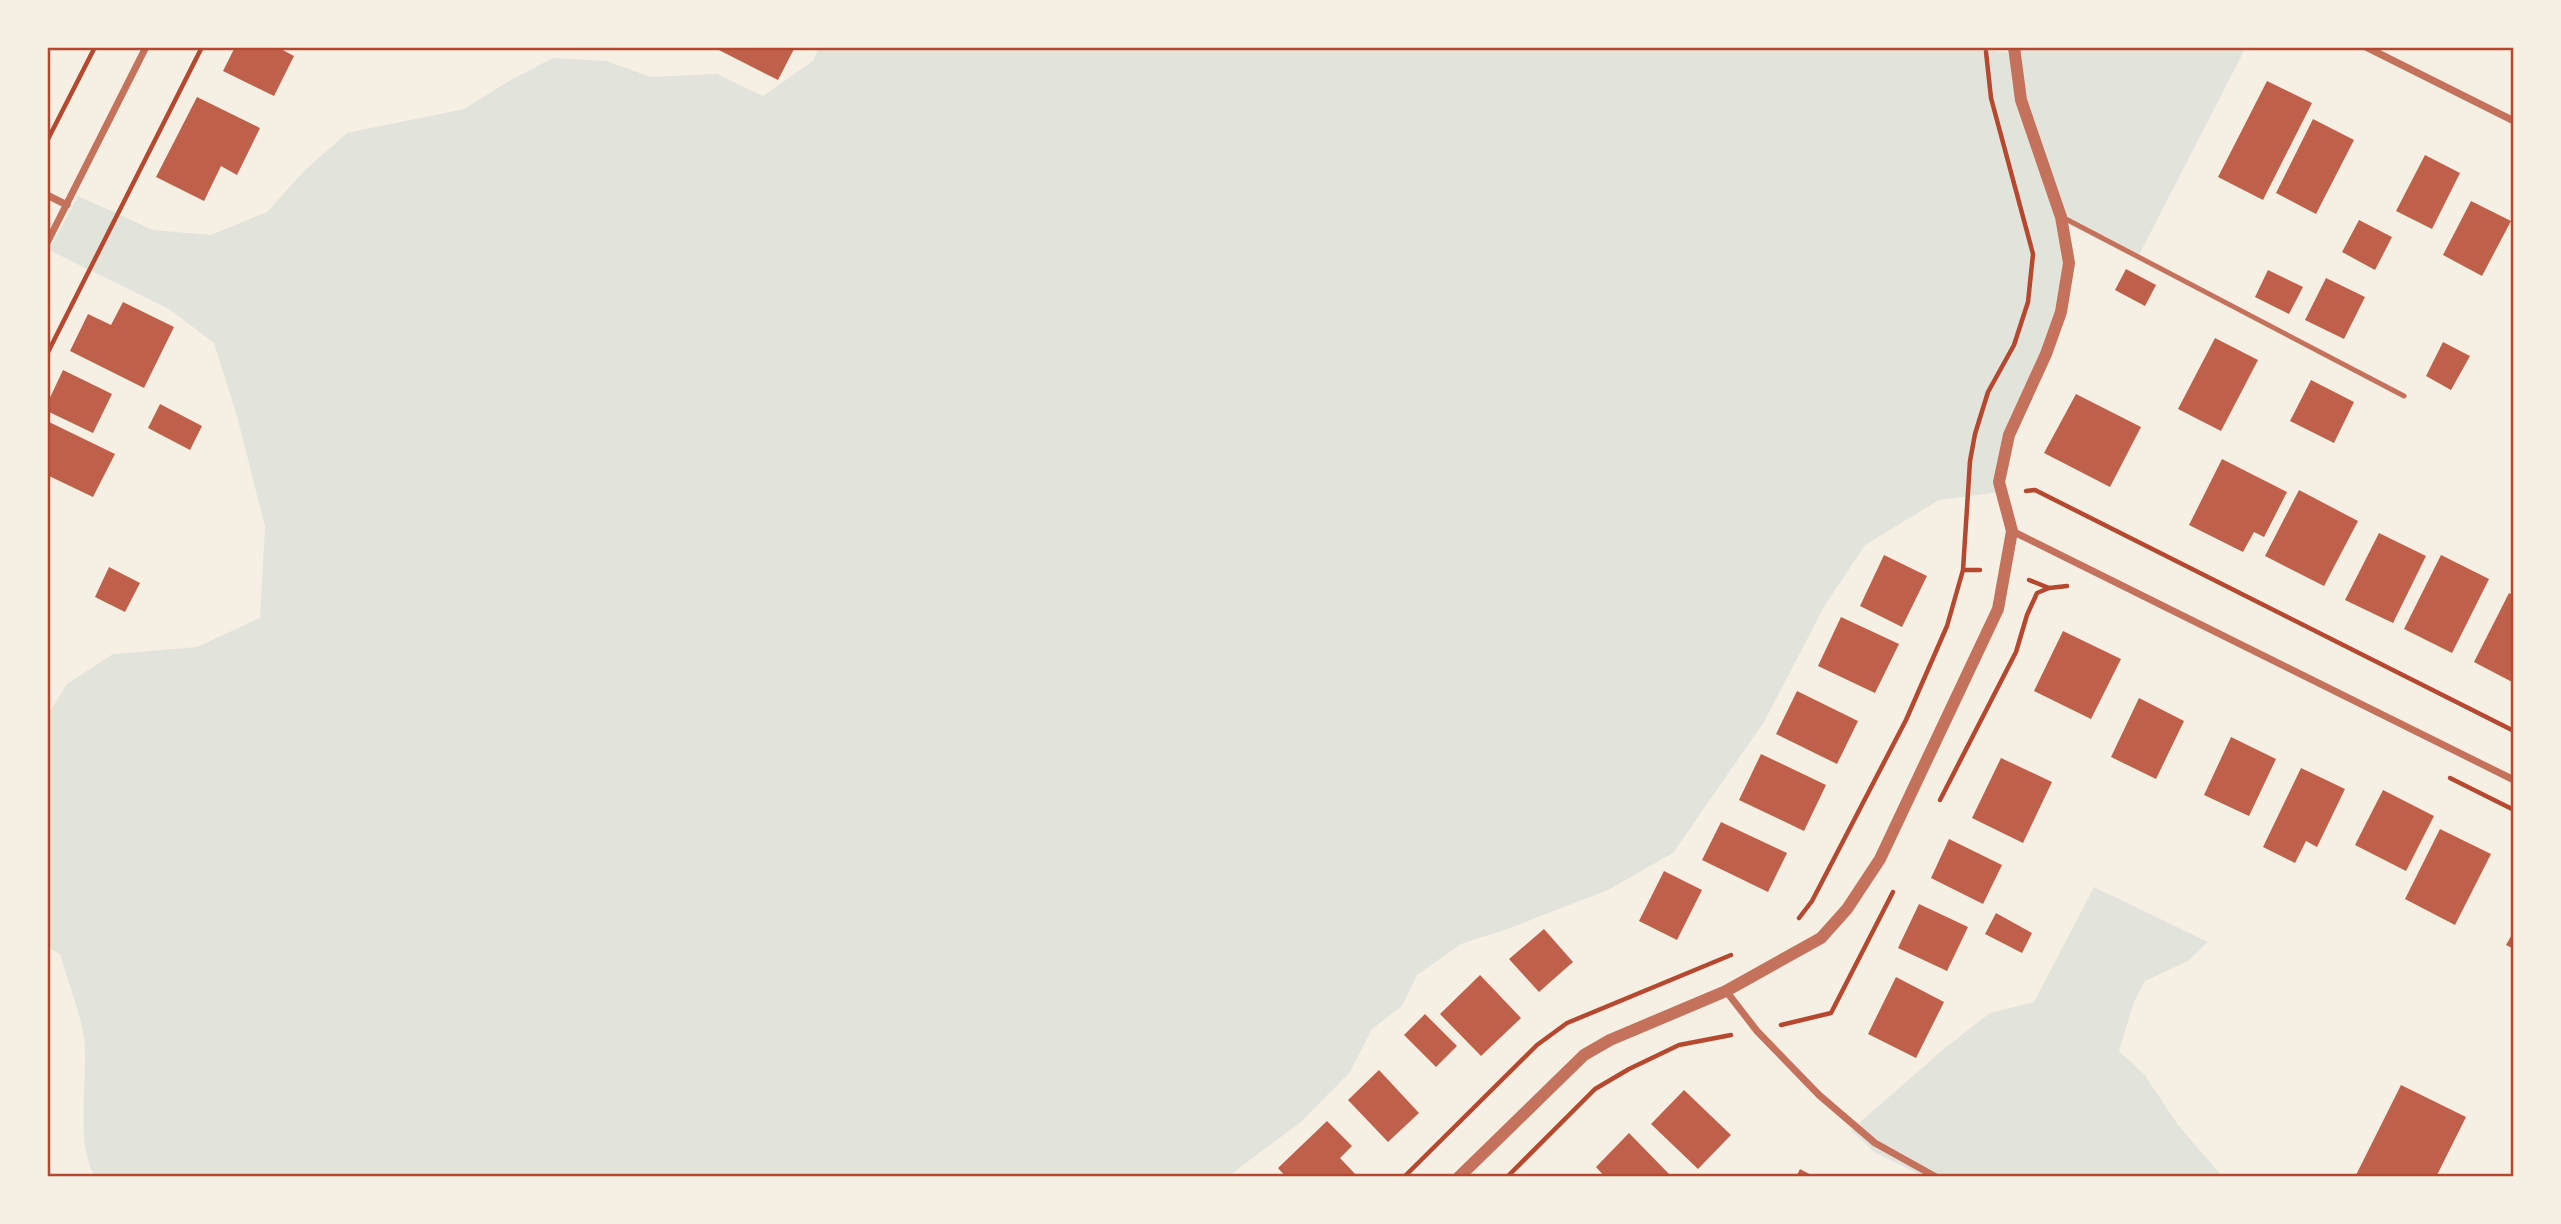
<svg xmlns="http://www.w3.org/2000/svg" width="2561" height="1224" viewBox="0 0 2561 1224" font-family="Karla,sans-serif">
<rect width="100%" height="100%" fill="#f6efe4"/>
<g fill="#e2e4dc">
<path d="M 819,47 L 1968,47 L 2008,53 L 2007,47 L 2246,47 L 2137,259 L 2057,219 L 2066,265 L 2057,312 L 2042,354 L 2004,434 L 2000,492 L 1939,500 L 1865,545 L 1825,605 L 1764,722 L 1673,853 L 1608,890 L 1510,928 L 1461,944 L 1417,975 L 1402,1006 L 1372,1029 L 1350,1072 L 1301,1122 L 1231,1174 L 1224,1177 L 95,1177 C 74,1140 89,1079 84,1038 C 80,1011 67,980 60,954 L 47,947 L 47,716 L 67,684 L 113,654 L 197,647 L 260,618 L 265,527 L 237,416 L 214,343 L 169,309 L 49,250 L 78,196 L 153,230 L 211,235 L 267,212 L 305,170 L 347,133 L 464,109 L 509,81 L 553,58 L 606,61 L 651,77 L 717,74 L 763,96 L 813,61 Z"/>
<polygon points="2094,887 2208,942 2188,961 2145,981 2134,1002 2119,1051 2144,1074 2178,1125 2223,1177 1925,1177 1874,1152 1851,1130 1946,1047 1990,1013 2034,1002"/>
</g>
<g fill="#bf614a">
<polygon points="235,47 277,47 294,56 274,96 223,71"/>
<polygon points="713,47 795,47 778,80"/>
<polygon points="2267,81 2312,103 2263,200 2218,177"/>
<polygon points="197,97 260,128 237,175 221,166 204,201 156,177"/>
<polygon points="2313,119 2354,140 2316,214 2276,193"/>
<polygon points="2425,155 2460,173 2432,229 2396,211"/>
<polygon points="2471,201 2511,221 2482,276 2443,255"/>
<polygon points="2359,220 2392,237 2375,270 2342,252"/>
<polygon points="2126,269 2156,285 2145,306 2115,290"/>
<polygon points="2268,270 2303,287 2289,314 2255,297"/>
<polygon points="2326,278 2365,297 2344,339 2305,320"/>
<polygon points="123,302 174,327 144,388 70,351 88,314 111,325"/>
<polygon points="2215,338 2258,360 2221,431 2178,409"/>
<polygon points="2443,342 2470,356 2451,390 2426,376"/>
<polygon points="63,370 112,394 93,433 47,411 47,404"/>
<polygon points="2311,380 2354,402 2334,443 2290,421"/>
<polygon points="2076,394 2141,427 2110,487 2044,453"/>
<polygon points="160,404 202,426 190,450 148,428"/>
<polygon points="47,421 115,454 93,497 47,475"/>
<polygon points="2222,459 2287,492 2264,537 2254,532 2243,552 2189,525"/>
<polygon points="2299,490 2358,521 2324,586 2265,556"/>
<polygon points="2379,533 2426,556 2393,623 2345,600"/>
<polygon points="1884,555 1927,576 1902,627 1860,606"/>
<polygon points="2441,555 2489,579 2452,653 2404,629"/>
<polygon points="109,567 140,583 125,612 95,597"/>
<polygon points="2509,593 2514,596 2514,683 2474,662"/>
<polygon points="1841,617 1899,644 1875,693 1818,666"/>
<polygon points="2063,631 2121,659 2091,719 2034,691"/>
<polygon points="1797,691 1858,721 1837,764 1776,734"/>
<polygon points="2139,698 2184,721 2156,779 2111,757"/>
<polygon points="2231,737 2276,759 2249,816 2204,795"/>
<polygon points="1761,754 1826,785 1804,831 1739,800"/>
<polygon points="2001,758 2052,782 2023,843 1972,818"/>
<polygon points="2301,768 2345,789 2317,847 2306,841 2295,863 2263,847"/>
<polygon points="2383,790 2434,816 2406,871 2355,845"/>
<polygon points="1721,822 1787,853 1768,892 1702,860"/>
<polygon points="2440,829 2491,854 2455,925 2405,899"/>
<polygon points="1949,839 2002,865 1983,904 1931,878"/>
<polygon points="1664,871 1702,890 1677,940 1639,921"/>
<polygon points="1919,904 1968,927 1947,971 1898,948"/>
<polygon points="1996,913 2032,933 2022,953 1985,934"/>
<polygon points="1544,929 1573,962 1539,992 1509,959"/>
<polygon points="2514,931 2514,949 2506,945"/>
<polygon points="1480,975 1521,1018 1481,1056 1440,1014"/>
<polygon points="1896,977 1944,1002 1916,1058 1868,1034"/>
<polygon points="1425,1014 1457,1046 1436,1067 1404,1035"/>
<polygon points="1379,1070 1419,1113 1388,1142 1348,1100"/>
<polygon points="2401,1085 2466,1117 2436,1177 2355,1177"/>
<polygon points="1684,1090 1731,1135 1698,1169 1651,1124"/>
<polygon points="1327,1121 1352,1146 1340,1158 1358,1177 1286,1177 1278,1168"/>
<polygon points="1629,1133 1672,1177 1605,1177 1596,1167"/>
<polygon points="1800,1169 1815,1177 1796,1177"/>
</g>
<g fill="none" stroke-linecap="round" stroke-linejoin="round">
<g stroke="#b5482f" stroke-width="4.5">
<polyline points="47,141 95,47"/>
<polyline points="47,354 202,47"/>
<polyline points="2026,491 2035,490 2514,731"/>
<polyline points="1963,570 1980,570"/>
<polyline points="2029,580 2049,588 2067,586"/>
<polyline points="2450,778 2514,810"/>
<polyline points="1940,800 2016,652 2027,615 2037,593 2049,588"/>
<polyline points="1799,918 1812,901 1906,720 1947,626 1963,570 1970,461 1975,434 1988,392 2014,345 2028,302 2033,254 1991,98 1986,52"/>
<polyline points="1781,1025 1831,1013 1893,892"/>
<polyline points="1404,1177 1537,1045 1567,1023 1731,955"/>
<polyline points="1507,1177 1595,1089 1629,1069 1679,1045 1731,1035"/>
</g>
<polyline stroke="#c5725c" stroke-width="5" points="2064,218 2404,396"/>
<g stroke="#c5725c" stroke-width="7">
<polyline points="2366,47 2514,121"/>
<polyline points="47,195 67,205"/>
<polyline points="47,243 146,47"/>
<polyline points="2012,531 2514,780"/>
<polyline points="1726,991 1757,1031 1819,1095 1875,1143 1936,1177"/>
</g>
<polyline stroke="#c5725c" stroke-width="12" points="1459,1177 1584,1055 1610,1040 1726,991 1821,938 1847,909 1880,859 1998,609 2012,531 1999,482 2009,435 2046,354 2061,312 2069,263 2061,217 2021,100 2014,47"/>
</g>
<rect width="2561" height="1224" fill="none" stroke="#f6efe4" stroke-width="98"/>
<rect x="49" y="49" width="2463" height="1126" fill="none" stroke="#b5482f" stroke-width="2.5"/>
</svg>
